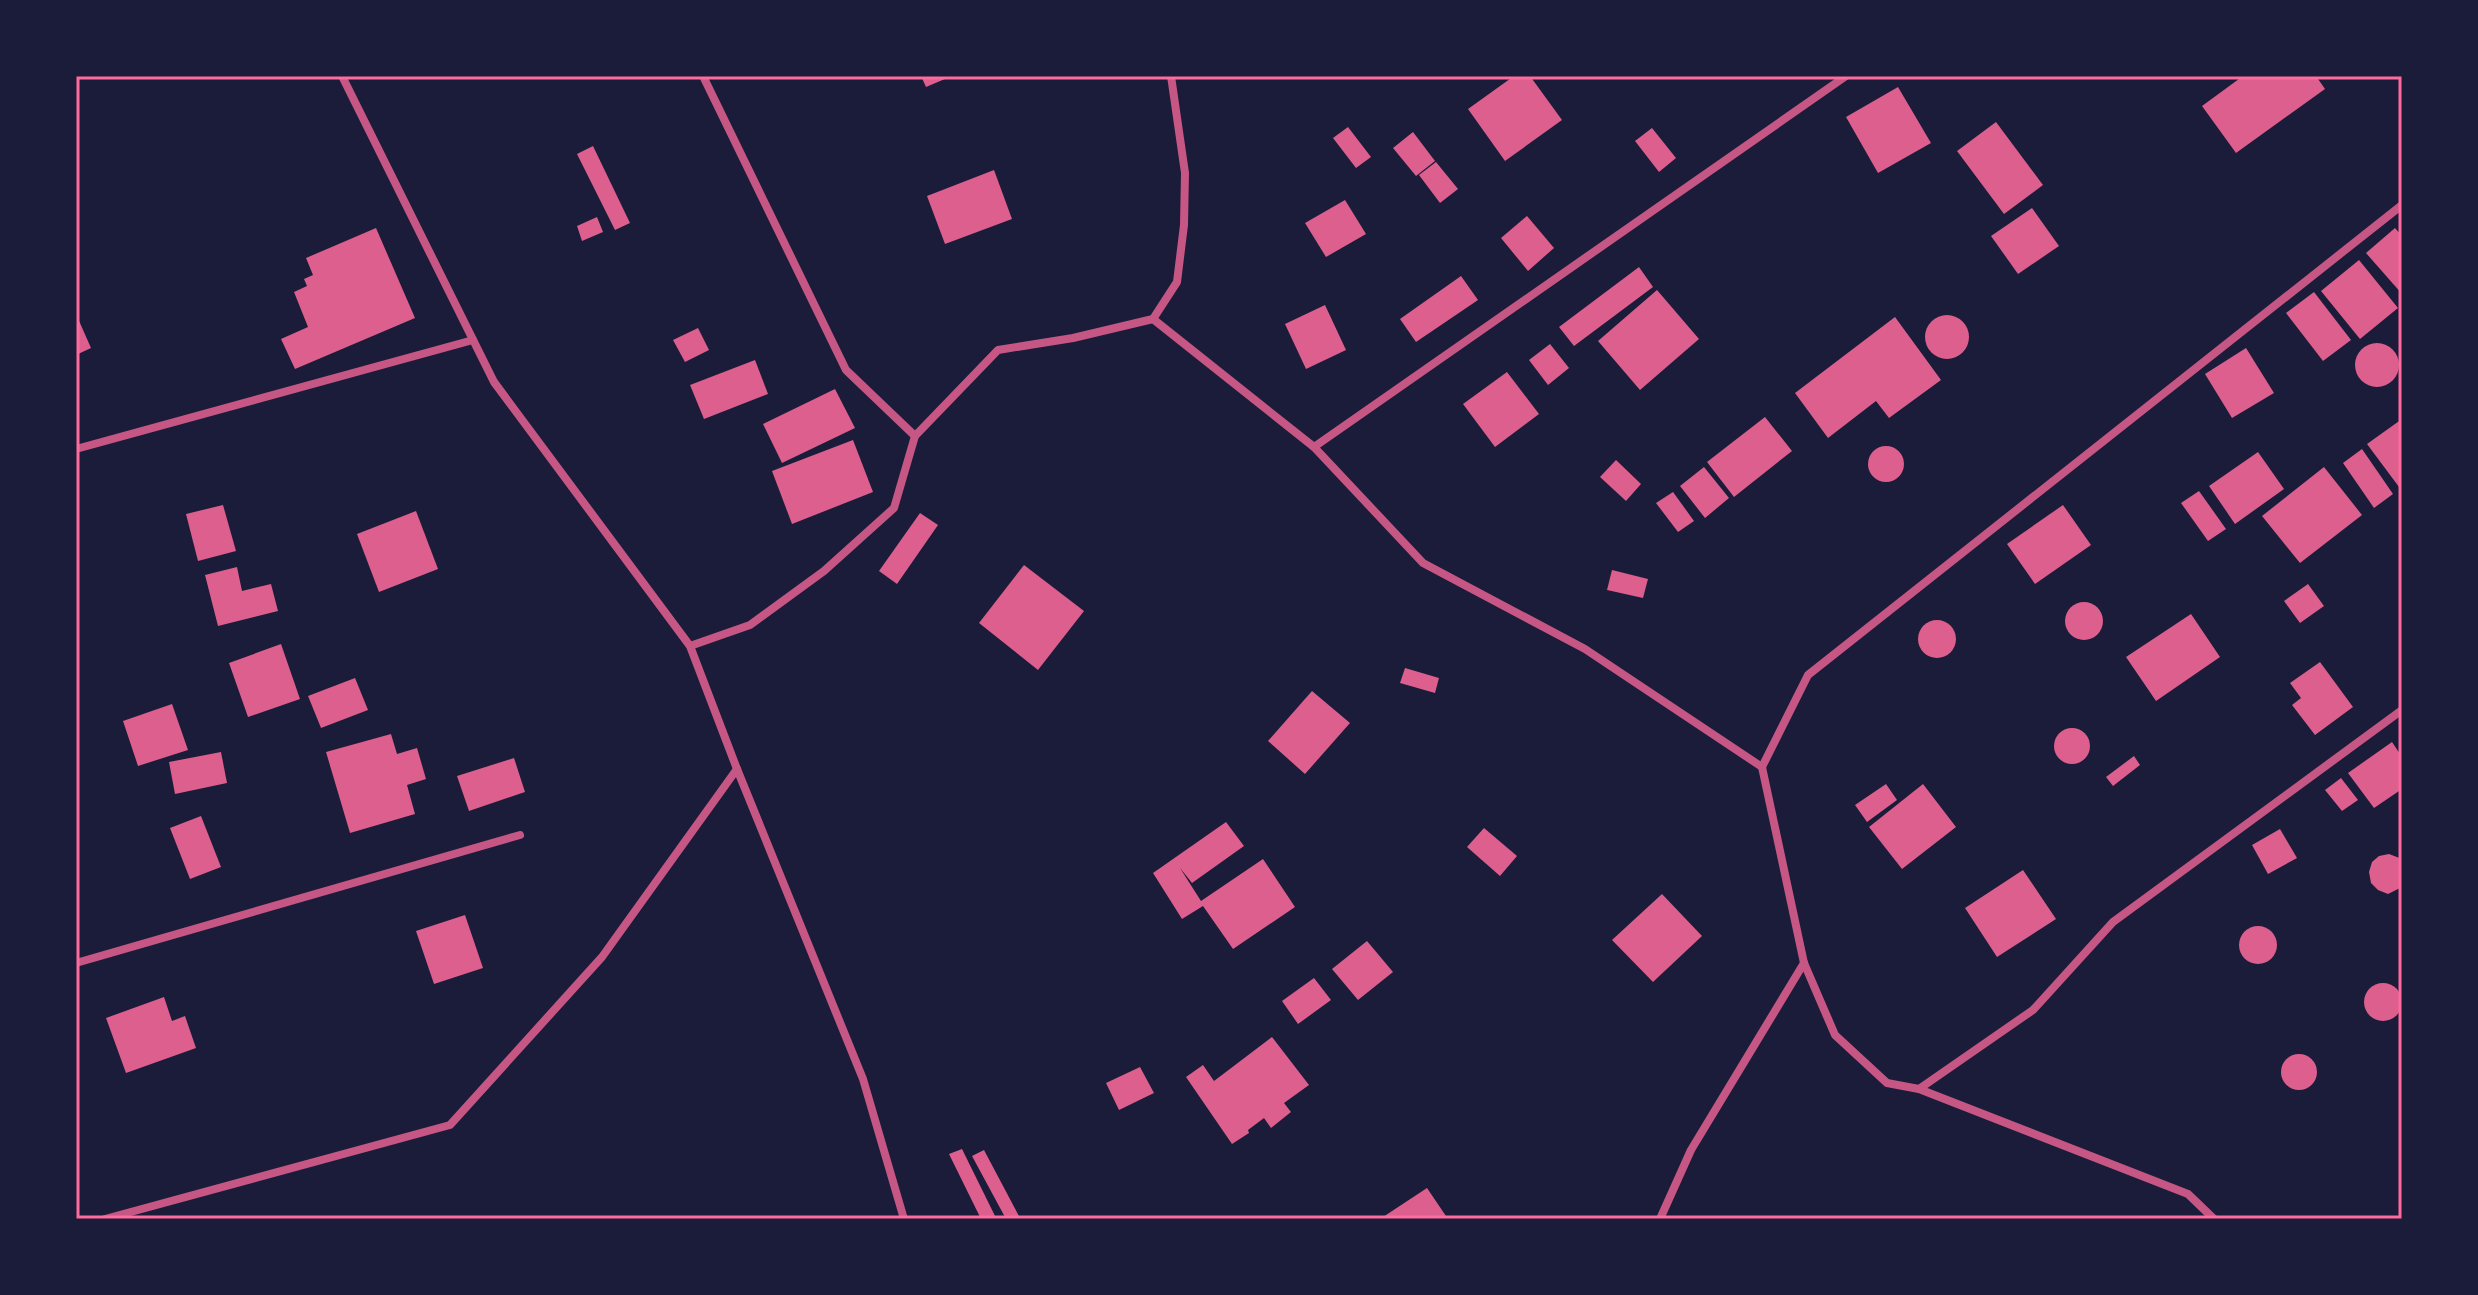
<svg xmlns="http://www.w3.org/2000/svg" width="2478" height="1295" viewBox="0 0 2478 1295" font-family="Commissioner,sans-serif">
<rect width="100%" height="100%" fill="#1b1b3a"/>
<g fill="#dd5f8e">
<polygon points="921,76 952,76 926,87"/>
<polygon points="1514,76 1530,76 1562,120 1505,161 1468,109"/>
<polygon points="2243,76 2316,76 2325,89 2236,153 2202,106"/>
<polygon points="1898,87 1931,143 1878,173 1846,117"/>
<polygon points="1996,122 2043,185 2004,214 1957,151"/>
<polygon points="1348,127 1371,157 1356,168 1333,138"/>
<polygon points="1652,128 1676,158 1659,172 1635,141"/>
<polygon points="1413,132 1435,161 1416,176 1393,148"/>
<polygon points="593,146 630,223 615,230 577,154"/>
<polygon points="1436,162 1458,189 1440,203 1419,175"/>
<polygon points="994,170 1012,219 945,244 927,196"/>
<polygon points="1345,200 1366,234 1326,257 1305,223"/>
<polygon points="2032,208 2059,246 2018,274 1991,236"/>
<polygon points="1527,216 1554,248 1528,271 1501,238"/>
<polygon points="597,217 603,232 582,241 577,226"/>
<polygon points="376,228 415,318 295,369 281,339 308,327 294,292 307,286 304,279 313,275 306,258"/>
<polygon points="2395,228 2402,236 2402,294 2366,253"/>
<polygon points="2359,260 2398,308 2360,339 2321,291"/>
<polygon points="1639,267 1653,287 1574,346 1559,327"/>
<polygon points="1461,276 1478,300 1416,342 1400,319"/>
<polygon points="1657,290 1699,339 1640,390 1598,341"/>
<polygon points="2314,292 2351,340 2323,361 2286,313"/>
<polygon points="1325,305 1346,350 1306,369 1285,324"/>
<polygon points="76,314 91,348 76,355"/>
<circle cx="1947" cy="337" r="22"/>
<polygon points="1895,317 1941,380 1889,418 1876,401 1828,438 1795,393"/>
<polygon points="698,328 709,350 685,362 673,340"/>
<circle cx="2377" cy="365" r="22"/>
<polygon points="1550,344 1569,368 1548,385 1529,360"/>
<polygon points="2246,348 2274,393 2232,418 2205,374"/>
<polygon points="755,360 768,394 704,419 690,385"/>
<polygon points="1507,372 1539,414 1495,447 1463,404"/>
<polygon points="835,389 855,428 782,463 763,424"/>
<polygon points="1765,417 1792,451 1734,497 1707,462"/>
<polygon points="2402,419 2402,491 2367,444"/>
<polygon points="853,440 873,492 792,524 772,471"/>
<circle cx="1886" cy="464" r="18"/>
<polygon points="2362,449 2393,494 2374,508 2343,463"/>
<polygon points="2258,452 2284,489 2235,524 2209,486"/>
<polygon points="1616,460 1641,484 1626,501 1600,477"/>
<polygon points="1704,467 1729,498 1705,518 1680,486"/>
<polygon points="2324,467 2362,515 2300,563 2262,516"/>
<polygon points="2199,491 2226,529 2208,541 2181,503"/>
<polygon points="1673,492 1694,521 1678,532 1656,503"/>
<polygon points="223,505 236,551 198,561 186,514"/>
<polygon points="2063,505 2091,545 2035,584 2007,544"/>
<polygon points="416,511 438,569 379,592 357,534"/>
<polygon points="920,513 938,525 897,584 879,571"/>
<polygon points="1024,565 1084,611 1038,670 979,623"/>
<polygon points="237,567 242,591 271,584 278,611 218,626 205,575"/>
<polygon points="1612,570 1648,579 1643,598 1607,590"/>
<polygon points="2308,584 2324,606 2300,623 2284,601"/>
<circle cx="2084" cy="621" r="19"/>
<polygon points="2191,614 2220,657 2156,701 2126,657"/>
<circle cx="1937" cy="639" r="19"/>
<polygon points="281,644 300,699 248,717 229,663"/>
<polygon points="2320,662 2353,707 2315,735 2292,705 2301,698 2290,683"/>
<polygon points="1405,668 1439,678 1435,693 1400,683"/>
<polygon points="355,678 368,710 321,728 308,696"/>
<polygon points="1312,691 1350,723 1305,774 1268,741"/>
<polygon points="172,704 188,750 138,766 123,721"/>
<circle cx="2072" cy="746" r="18"/>
<polygon points="391,734 397,754 417,748 426,779 407,785 415,814 350,833 326,752"/>
<polygon points="2392,742 2402,757 2402,789 2374,808 2348,773"/>
<polygon points="221,752 227,783 175,794 169,762"/>
<polygon points="2134,756 2140,765 2113,786 2106,777"/>
<polygon points="514,758 525,792 469,811 457,776"/>
<polygon points="2341,778 2358,800 2342,811 2325,790"/>
<polygon points="1886,784 1897,800 1867,822 1855,805"/>
<polygon points="1923,784 1956,827 1902,869 1869,827"/>
<polygon points="201,816 221,867 190,879 170,828"/>
<polygon points="1226,822 1244,846 1192,883 1180,868 1201,901 1263,859 1295,907 1233,949 1203,906 1182,919 1153,873"/>
<polygon points="1484,828 1517,856 1500,876 1467,847"/>
<polygon points="2280,829 2297,858 2268,874 2252,845"/>
<polygon points="2389,854 2402,859 2402,887 2388,894 2378,890 2371,883 2369,872 2372,862 2379,856"/>
<polygon points="2023,870 2056,919 1997,957 1965,908"/>
<polygon points="1662,894 1702,936 1653,982 1612,940"/>
<polygon points="465,915 483,968 434,984 416,931"/>
<circle cx="2258" cy="945" r="19"/>
<polygon points="1367,941 1393,972 1358,1000 1332,969"/>
<polygon points="1314,978 1331,1000 1298,1024 1282,1001"/>
<circle cx="2383" cy="1002" r="19"/>
<polygon points="164,997 172,1021 185,1016 196,1048 126,1073 106,1018"/>
<polygon points="1272,1037 1309,1085 1284,1103 1291,1112 1271,1128 1264,1118 1248,1130 1249,1133 1232,1144 1186,1077 1203,1065 1214,1081"/>
<circle cx="2299" cy="1072" r="18"/>
<polygon points="1140,1067 1154,1093 1119,1110 1106,1083"/>
<polygon points="962,1149 996,1218 993,1219 981,1219 949,1154"/>
<polygon points="984,1150 1020,1218 1006,1219 972,1156"/>
<polygon points="1427,1188 1448,1219 1384,1219 1383,1217"/>
</g>
<g fill="none" stroke-linecap="round" stroke-linejoin="round">
<g stroke="#c65784" stroke-width="8">
<polyline points="342,76 494,382 690,646 737,769 863,1079 904,1219"/>
<polyline points="703,76 846,370 915,436"/>
<polyline points="2402,205 1808,675 1762,767 1804,963 1835,1035 1887,1083 1919,1089 2033,1010 2113,922 2402,710"/>
<polyline points="1153,319 1314,447 1423,563 1585,649 1762,767"/>
<polyline points="1314,447 1846,76"/>
<polyline points="76,449 473,340"/>
<polyline points="690,646 750,625 824,571 894,508 915,436 998,350 1073,338 1153,319 1177,282 1184,225 1185,173 1171,76"/>
<polyline points="76,963 520,835"/>
<polyline points="1919,1089 2188,1194 2214,1219"/>
<polyline points="105,1219 450,1125 602,957 737,769"/>
<polyline points="1660,1219 1691,1150 1804,963"/>
</g>
</g>
<rect width="2478" height="1295" fill="none" stroke="#1b1b3a" stroke-width="156"/>
<rect x="78" y="78" width="2322" height="1139" fill="none" stroke="#ff6b9d" stroke-width="3"/>
</svg>
